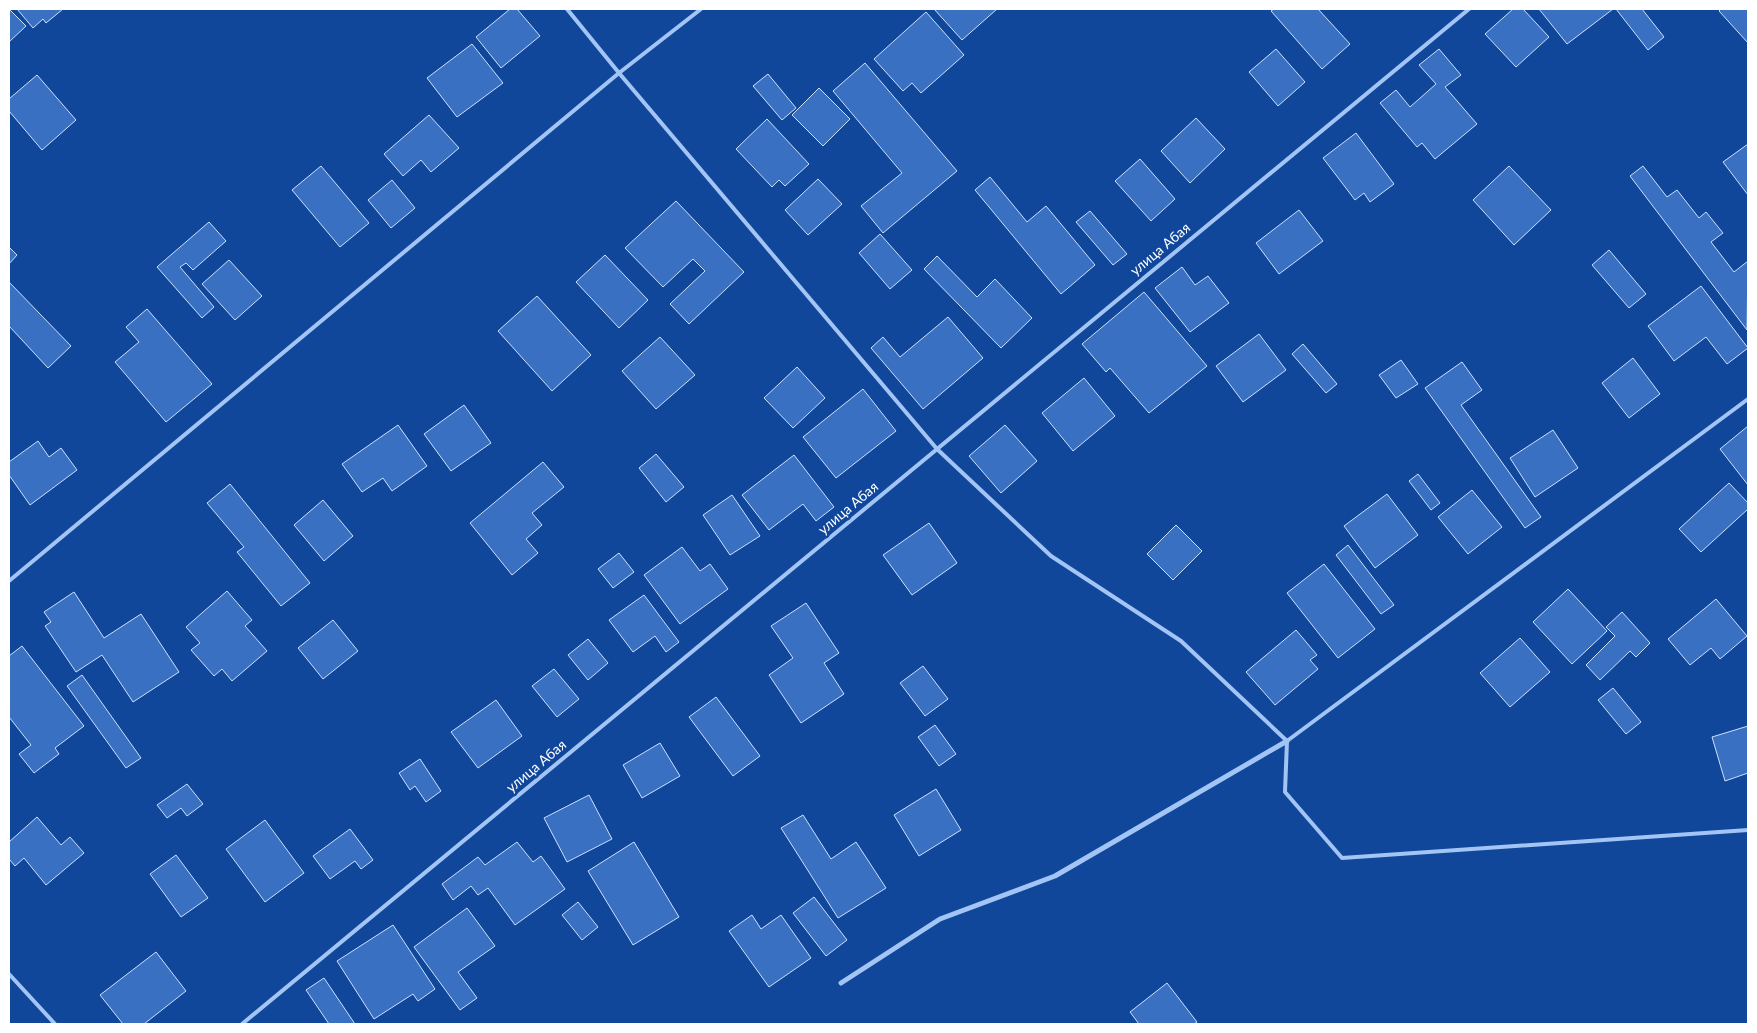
<svg xmlns="http://www.w3.org/2000/svg" width="1757" height="1033" viewBox="0 0 1757 1033" font-family="Lato,sans-serif">
<rect width="100%" height="100%" fill="#10479b"/>
<g fill="#3970c2" stroke="#cce0fe">
<polygon points="9,9 26,26 9,42"/>
<polygon points="17,9 63,9 46,23 43,19 33,28"/>
<polygon points="510,9 517,9 540,36 501,68 476,37"/>
<polygon points="934,9 997,9 962,40"/>
<polygon points="1274,9 1318,9 1350,44 1322,69 1271,11"/>
<polygon points="1513,9 1523,9 1549,37 1516,67 1485,34"/>
<polygon points="1539,9 1613,9 1567,44"/>
<polygon points="1616,9 1642,9 1664,37 1648,50"/>
<polygon points="1721,9 1748,9 1748,43 1719,11"/>
<polygon points="926,12 964,55 921,93 912,83 903,91 874,59"/>
<polygon points="472,44 503,83 457,117 427,78"/>
<polygon points="1276,49 1305,82 1278,106 1249,72"/>
<polygon points="1439,49 1461,75 1445,87 1477,124 1435,159 1422,143 1417,147 1380,103 1396,90 1410,107 1436,84 1419,65"/>
<polygon points="865,63 957,171 883,233 861,206 902,173 833,91"/>
<polygon points="768,74 796,108 782,120 753,86"/>
<polygon points="37,75 76,120 42,150 9,111 9,99"/>
<polygon points="819,88 850,119 823,146 792,115"/>
<polygon points="429,115 459,148 431,172 421,160 403,176 384,154"/>
<polygon points="1196,118 1225,149 1190,183 1161,151"/>
<polygon points="767,119 809,164 785,186 779,180 772,187 736,149"/>
<polygon points="1356,133 1394,184 1370,202 1364,193 1355,200 1323,158"/>
<polygon points="1748,144 1748,195 1723,162"/>
<polygon points="1140,159 1175,199 1151,221 1115,181"/>
<polygon points="321,166 369,223 340,247 292,190"/>
<polygon points="1509,166 1551,210 1514,245 1473,200"/>
<polygon points="1643,166 1667,197 1677,190 1699,218 1706,212 1723,233 1711,242 1734,272 1748,261 1747,330 1630,176"/>
<polygon points="990,177 1027,222 1046,206 1095,265 1061,294 975,190"/>
<polygon points="818,179 842,204 808,235 785,210"/>
<polygon points="392,180 415,208 391,228 368,200"/>
<polygon points="676,201 744,272 689,324 670,304 705,271 693,259 663,287 625,248"/>
<polygon points="1299,210 1323,241 1279,274 1256,243"/>
<polygon points="1090,211 1127,254 1113,265 1076,222"/>
<polygon points="209,222 226,241 193,270 186,263 180,267 214,307 202,318 157,267"/>
<polygon points="880,234 912,270 890,289 859,253"/>
<polygon points="9,247 17,255 9,264"/>
<polygon points="1609,250 1646,294 1629,308 1592,265"/>
<polygon points="605,255 648,300 619,328 576,282"/>
<polygon points="937,256 977,297 995,279 1032,318 1001,348 924,269"/>
<polygon points="229,260 262,296 235,320 202,284"/>
<polygon points="1182,267 1195,285 1208,276 1229,303 1190,332 1155,288"/>
<polygon points="9,282 71,346 48,368 9,326"/>
<polygon points="1701,286 1748,348 1727,364 1706,337 1674,361 1648,326"/>
<polygon points="1144,292 1207,366 1149,413 1110,368 1106,372 1082,344"/>
<polygon points="537,296 591,355 552,391 498,331"/>
<polygon points="147,309 212,384 166,422 115,362 139,342 126,327"/>
<polygon points="948,317 983,358 923,409 871,348 883,337 900,357"/>
<polygon points="1259,334 1286,370 1243,402 1216,366"/>
<polygon points="660,337 695,375 656,409 622,371"/>
<polygon points="1303,344 1337,384 1326,393 1292,354"/>
<polygon points="1633,358 1660,394 1629,418 1602,383"/>
<polygon points="1401,360 1418,384 1396,398 1379,375"/>
<polygon points="1462,362 1482,390 1461,405 1541,517 1525,528 1425,388"/>
<polygon points="797,367 825,398 793,428 764,398"/>
<polygon points="1084,378 1115,416 1073,451 1042,413"/>
<polygon points="863,389 896,431 836,478 803,437"/>
<polygon points="464,405 491,443 451,471 424,434"/>
<polygon points="398,425 427,466 392,491 383,478 362,492 342,464"/>
<polygon points="1005,425 1037,461 1001,493 969,456"/>
<polygon points="1748,426 1748,485 1720,449"/>
<polygon points="1553,430 1578,468 1535,497 1510,458"/>
<polygon points="38,441 49,457 61,448 77,470 30,505 9,475 9,462"/>
<polygon points="656,454 684,487 666,502 639,468"/>
<polygon points="794,455 834,507 816,521 803,504 769,530 742,495"/>
<polygon points="543,462 564,487 532,513 542,525 526,539 538,553 512,575 470,523"/>
<polygon points="1418,474 1440,503 1431,510 1409,481"/>
<polygon points="1729,483 1748,503 1748,509 1701,552 1679,529"/>
<polygon points="230,484 310,583 281,606 237,552 244,547 207,503"/>
<polygon points="1472,490 1502,527 1468,554 1438,517"/>
<polygon points="1387,494 1418,535 1375,568 1344,526"/>
<polygon points="732,495 760,536 730,555 703,515"/>
<polygon points="323,500 353,536 324,561 294,525"/>
<polygon points="929,523 957,563 912,595 883,555"/>
<polygon points="1176,525 1202,551 1173,580 1147,554"/>
<polygon points="1348,545 1394,605 1381,614 1336,555"/>
<polygon points="682,547 700,571 710,564 728,589 680,624 644,575"/>
<polygon points="619,553 634,572 613,588 598,569"/>
<polygon points="1324,564 1375,629 1338,658 1287,593"/>
<polygon points="1568,589 1607,631 1572,664 1533,622"/>
<polygon points="227,591 252,620 245,626 267,651 232,681 222,669 214,676 191,650 200,643 186,627"/>
<polygon points="74,592 104,638 141,614 179,672 133,702 102,655 76,672 45,626 51,622 44,612"/>
<polygon points="644,595 679,642 666,652 655,636 633,652 609,620"/>
<polygon points="1716,599 1747,636 1720,659 1711,648 1690,665 1668,639"/>
<polygon points="806,603 839,653 824,663 844,694 801,723 769,675 793,658 771,626"/>
<polygon points="1622,612 1650,643 1636,657 1630,651 1600,680 1586,665 1615,636 1606,627"/>
<polygon points="333,620 358,651 323,679 298,648"/>
<polygon points="1296,630 1317,655 1310,660 1318,669 1275,705 1246,672"/>
<polygon points="1520,638 1550,672 1510,707 1480,673"/>
<polygon points="588,639 608,663 588,680 568,655"/>
<polygon points="22,646 84,726 55,748 59,754 34,773 19,754 31,745 9,717 9,656"/>
<polygon points="923,666 948,699 925,716 900,683"/>
<polygon points="554,669 579,699 557,717 532,686"/>
<polygon points="82,675 141,758 126,768 67,686"/>
<polygon points="1613,688 1641,722 1626,734 1598,700"/>
<polygon points="716,697 760,756 733,776 689,717"/>
<polygon points="496,700 522,736 478,768 451,732"/>
<polygon points="935,725 956,754 939,766 918,737"/>
<polygon points="1748,726 1748,773 1725,781 1712,737"/>
<polygon points="660,743 680,776 642,798 623,765"/>
<polygon points="420,759 441,791 426,802 415,786 410,790 399,773"/>
<polygon points="187,784 203,804 187,816 181,808 167,818 157,805"/>
<polygon points="936,789 961,830 919,856 894,815"/>
<polygon points="589,795 612,839 567,862 544,818"/>
<polygon points="803,815 831,859 856,842 886,888 838,918 781,828"/>
<polygon points="37,817 61,845 70,837 84,853 46,885 24,858 15,866 9,859 9,842"/>
<polygon points="265,820 304,873 265,902 226,849"/>
<polygon points="350,829 373,860 361,869 355,861 330,879 313,856"/>
<polygon points="517,842 533,862 541,856 565,889 515,925 488,888 478,895 471,886 453,900 442,884 478,857 485,865"/>
<polygon points="634,842 679,917 633,945 588,871"/>
<polygon points="176,855 208,898 181,917 150,874"/>
<polygon points="814,897 847,940 826,956 793,913"/>
<polygon points="578,902 598,927 582,940 562,915"/>
<polygon points="467,908 495,946 458,972 477,998 460,1010 414,947"/>
<polygon points="752,915 761,929 781,915 811,958 769,987 729,931"/>
<polygon points="393,925 435,989 418,1001 413,994 374,1019 337,961"/>
<polygon points="156,952 186,991 144,1024 123,1024 100,995"/>
<polygon points="324,978 355,1024 329,1024 306,990"/>
<polygon points="1167,983 1197,1022 1194,1024 1139,1024 1130,1012"/>
</g>
<g fill="none" stroke-linecap="round" stroke-linejoin="round">
<g stroke="#a3c5f5" stroke-width="4">
<polyline points="567,9 619,73 937,449 1051,556 1181,641 1287,741 1748,399"/>
<polyline points="9,581 619,73 701,9"/>
<polyline points="1287,741 1285,792 1342,858 1748,830"/>
<polyline points="9,974 55,1024"/>
<polyline points="242,1024 1469,9"/>
</g>
<polyline stroke="#a3c5f5" stroke-width="5" points="841,983 940,919 1055,876 1287,741"/>
</g>
<g text-anchor="middle" stroke-width="5" stroke-linejoin="round" paint-order="stroke">
<g font-size="14" fill="#fff" stroke="#10479b">
<text transform="translate(1160 249) rotate(-40)" y="5">улица Абая</text>
<text transform="translate(848 508) rotate(-40)" y="5">улица Абая</text>
<text transform="translate(536 766) rotate(-40)" y="5">улица Абая</text>
</g>
</g>
<rect width="1757" height="1033" fill="none" stroke="#ffffff" stroke-width="20"/>
</svg>
